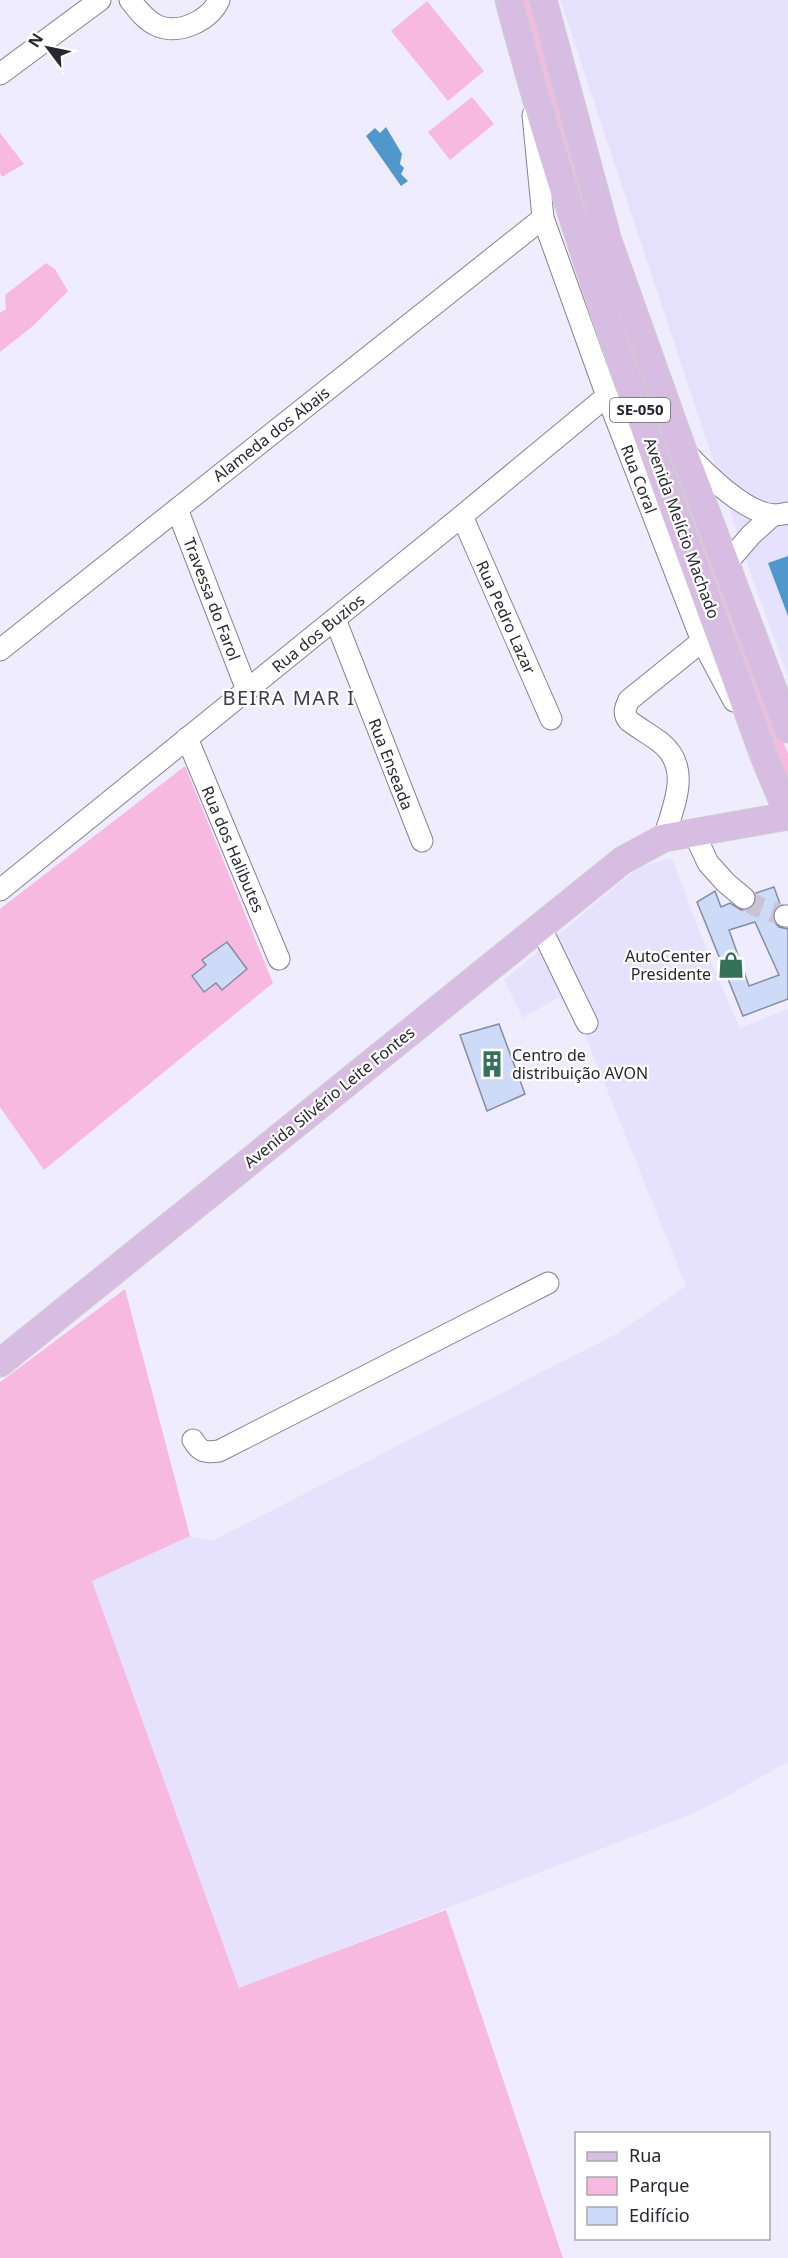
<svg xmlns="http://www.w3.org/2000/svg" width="788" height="2258" viewBox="0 0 788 2258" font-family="'Noto Sans',sans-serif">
<rect width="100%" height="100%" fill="#efedfd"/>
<g fill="#e6e2fd">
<polygon points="560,0 788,0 788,676 757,592"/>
<polygon points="672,858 713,967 740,1028 788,1009 788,1762 700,1811 239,1988 92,1581 190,1536 212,1541 616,1334 686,1286 583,1030 559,997 523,1018 504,980 639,867"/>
</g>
<g fill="#f8b9e1">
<polygon points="521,0 534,0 769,704 788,754 788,796 575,204"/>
<polygon points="427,1 484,71 448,101 391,31"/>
<polygon points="472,97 494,124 450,160 428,132"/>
<polygon points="0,133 24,164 2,177 0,173"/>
<polygon points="46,263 55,269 68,291 33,326 0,352 0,313 6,309 5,295"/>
<polygon points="185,766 273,983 44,1170 0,1107 0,909"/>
<polygon points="125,1289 190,1536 92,1581 239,1988 446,1910 563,2258 0,2258 0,1382"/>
</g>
<g fill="#5098cc">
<polygon points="386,127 402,154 400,164 404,168 401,174 408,181 401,186 366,136 375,128 380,133"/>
<polygon points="788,556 788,616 768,563"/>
</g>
<g fill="#cedbf8" stroke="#838da3" stroke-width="1.5" fill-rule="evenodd">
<path d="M 774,887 L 780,904 L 774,910 L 774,922 L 779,927 L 788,929 L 788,999 L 743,1016 L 697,902 L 715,891 L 721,907 L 730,903 L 741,910 L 748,910 L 754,906 L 757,900 L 756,893 ZM 755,922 L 779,975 L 749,986 L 729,930 Z"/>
<polygon points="227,942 247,969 222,990 216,983 204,992 192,976 206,965 202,960"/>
<polygon points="499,1024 525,1094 487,1111 460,1035"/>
</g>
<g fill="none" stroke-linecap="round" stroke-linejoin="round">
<polyline stroke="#c7c5d4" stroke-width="21" stroke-dasharray="21 10" stroke-linecap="butt" points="744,898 756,906 785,916"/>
<defs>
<g id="minor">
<path d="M 130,0 C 137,9 146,21 158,26 C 180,35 210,20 219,0"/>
<polyline points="0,74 100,0"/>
<polyline points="533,115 543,218 607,396 702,641 734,701"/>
<path d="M 687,454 C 706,474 745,513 774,515 C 778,515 784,514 788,513"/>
<polyline points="177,509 247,690"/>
<polyline points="462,516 551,719"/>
<polyline points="726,564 751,535 773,515"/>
<polyline points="335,619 422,841"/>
<polyline points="0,650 543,218"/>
<polyline points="187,738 279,959"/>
<polyline points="694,833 708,863 726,883 744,898"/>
<path d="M 664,838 C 673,806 693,768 660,742 C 650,735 639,728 629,721 C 623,714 625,708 629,700 L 702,641"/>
<polyline points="0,890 462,516 607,396"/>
<polyline points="785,916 788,916"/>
<polyline points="540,926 587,1023"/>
<path d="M 193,1440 C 200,1452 205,1453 219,1451 L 548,1283"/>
</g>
<g id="major">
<path d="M 509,0 C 576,257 674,506 764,756 L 788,814"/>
<polyline points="543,0 608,241 683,451 788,729"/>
<polyline points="0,1363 623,860 664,838 788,816"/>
</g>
</defs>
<use href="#minor" stroke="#848198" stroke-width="23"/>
<use href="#major" stroke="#d0cfd1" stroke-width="29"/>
<use href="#minor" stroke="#fff" stroke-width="21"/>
<use href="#major" stroke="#d8bde2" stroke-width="27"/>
</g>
<defs>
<symbol id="shop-bare" viewBox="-9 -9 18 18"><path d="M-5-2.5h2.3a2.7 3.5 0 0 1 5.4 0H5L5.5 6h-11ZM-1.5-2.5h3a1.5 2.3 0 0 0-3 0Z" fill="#36715c" stroke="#fff" stroke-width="2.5" paint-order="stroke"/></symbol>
<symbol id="building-bare" viewBox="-9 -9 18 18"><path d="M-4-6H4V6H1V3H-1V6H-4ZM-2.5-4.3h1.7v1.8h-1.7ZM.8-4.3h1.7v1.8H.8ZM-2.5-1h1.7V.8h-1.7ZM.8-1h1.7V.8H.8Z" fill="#36715c" stroke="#fff" stroke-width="2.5" paint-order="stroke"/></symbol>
</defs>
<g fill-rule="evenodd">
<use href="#shop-bare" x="712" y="946" width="38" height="38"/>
<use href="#building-bare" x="473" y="1045" width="38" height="38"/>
</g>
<g text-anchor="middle" stroke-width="4.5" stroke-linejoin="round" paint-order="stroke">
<rect fill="#fff" stroke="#68686e" stroke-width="1.5" x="610" y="398" width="60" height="24" rx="4.5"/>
<g font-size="15" font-weight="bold" fill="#282730">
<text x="640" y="415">SE-050</text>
</g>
<g font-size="16" fill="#282730" stroke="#fff">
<text transform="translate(271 434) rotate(-38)" y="6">Alameda dos Abais</text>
<text transform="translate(639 479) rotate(69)" y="6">Rua Coral</text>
<text transform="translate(682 528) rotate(70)" y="6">Avenida Melício Machado</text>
<text transform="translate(212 599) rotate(69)" y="6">Travessa do Farol</text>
<text transform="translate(506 617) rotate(66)" y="6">Rua Pedro Lazar</text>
<text transform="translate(318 633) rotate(-39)" y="6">Rua dos Buzios</text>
<text transform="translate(391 764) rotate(69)" y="6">Rua Enseada</text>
<text transform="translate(233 849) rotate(67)" y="6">Rua dos Halibutes</text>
<text transform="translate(329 1097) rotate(-39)" y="6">Avenida Silvério Leite Fontes</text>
</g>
<g font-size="16" fill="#282730" stroke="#fff" text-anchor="end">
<text x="711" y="962">AutoCenter<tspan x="711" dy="18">Presidente</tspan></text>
<text x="512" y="1061" text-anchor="start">Centro de<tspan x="512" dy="18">distribuição AVON</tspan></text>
</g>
<g font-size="20" letter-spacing="1.5" fill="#3e3a4f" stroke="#fff">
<text x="289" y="705">BEIRA MAR I</text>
</g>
</g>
<rect x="575" y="2132" width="195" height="108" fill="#ffffff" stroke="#a9a9ac" stroke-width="1.5"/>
<rect x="587" y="2152" width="30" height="9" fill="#d8bde2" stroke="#a9a9ac" stroke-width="1.5"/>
<text x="629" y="2162" font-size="18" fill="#282730">Rua</text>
<rect x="587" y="2177" width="30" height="18" fill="#f8b9e1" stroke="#a9a9ac" stroke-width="1.5"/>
<text x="629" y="2192" font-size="18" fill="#282730">Parque</text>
<rect x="587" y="2207" width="30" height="18" fill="#cedbf8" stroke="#a9a9ac" stroke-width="1.5"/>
<text x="629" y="2222" font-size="18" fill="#282730">Edifício</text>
<g transform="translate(48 48) rotate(302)" stroke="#ffffff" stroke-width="4.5" paint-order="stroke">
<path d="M0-4.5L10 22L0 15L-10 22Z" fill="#282730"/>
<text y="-9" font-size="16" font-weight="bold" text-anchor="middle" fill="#282730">N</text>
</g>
</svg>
